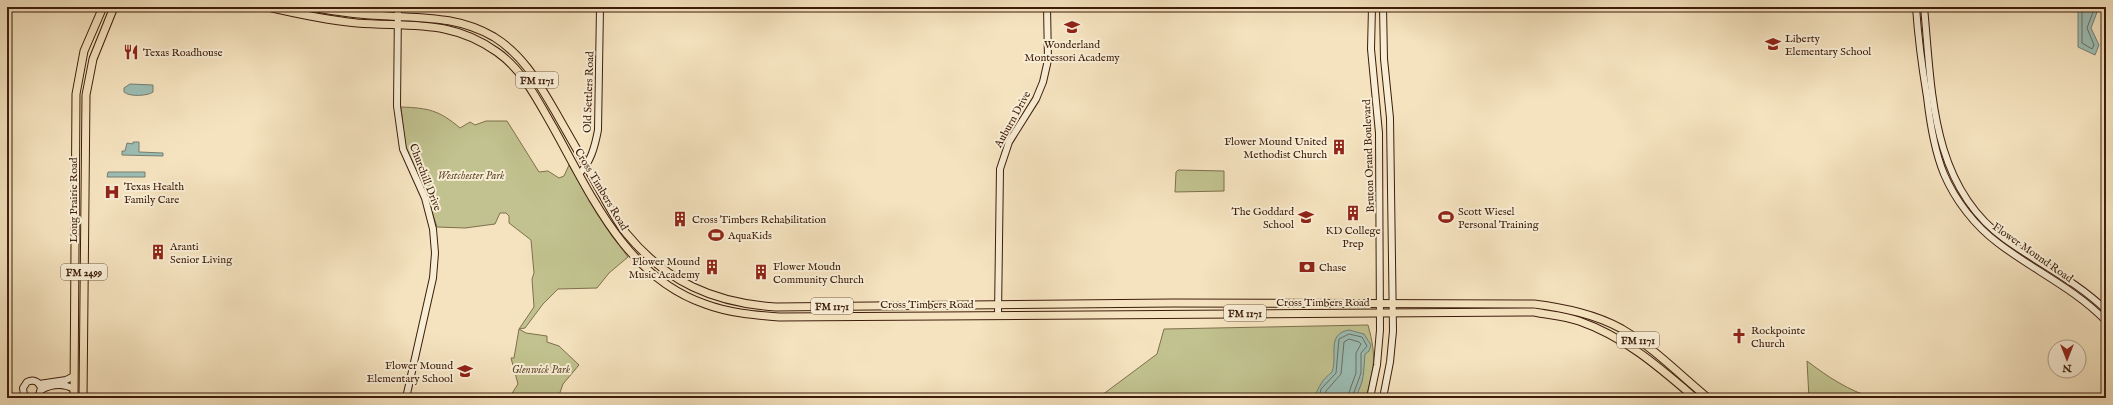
<svg xmlns="http://www.w3.org/2000/svg" width="2113" height="405" viewBox="0 0 2113 405" font-family="'IM FELL English',serif">
<rect width="100%" height="100%" fill="#f5e3bf"/>
<filter id="stains"><feTurbulence type="fractalNoise" baseFrequency=".005" numOctaves="4"/><feColorMatrix values="0 0 0 0 .2 0 0 0 0 .09 0 0 0 0 .02 0 0 0 .5 -.17"/></filter>
<radialGradient id="worn" r=".72"><stop offset=".6" stop-color="#630" stop-opacity="0"/><stop offset="1" stop-color="#630" stop-opacity=".3"/></radialGradient>
<g fill="#c1c28f" stroke="#7f704c">
<path d="M 401,107 C 428,108 439,110 460,128 L 470,122 L 475,125 L 486,121 L 507,121 L 539,172 L 548,171 L 559,178 L 564,176 L 569,165 L 612,236 L 628,257 L 609,273 L 597,288 L 558,289 L 543,304 L 525,328 L 519,329 L 534,307 L 532,279 L 534,273 L 531,240 L 509,223 L 509,216 L 506,213 L 500,213 L 495,224 L 465,228 L 437,227 L 428,200 L 405,147 Z"/>
<polygon points="1178,170 1224,171 1224,191 1175,192 1176,172"/>
<path d="M 1368,325 C 1377,358 1374,366 1366,398 L 1098,398 L 1157,354 L 1164,329 Z"/>
<polygon points="519,329 526,333 547,336 547,342 559,346 579,365 563,384 558,398 509,398 518,384 511,358 514,358"/>
<path d="M 1807,361 C 1828,377 1849,391 1874,398 L 1809,398 Z"/>
</g>
<g fill="#9cbeb5" stroke="#767e71">
<polygon points="2078,7 2099,7 2091,28 2099,45 2095,55 2078,47"/>
<path d="M 130,84 L 153,85 L 153,92 C 148,96 129,97 124,92 L 124,88 Z"/>
<polygon points="133,142 139,142 139,152 163,153 163,156 122,155 122,151 125,151 127,143 133,144"/>
<polygon points="108,172 145,172 145,177 107,177"/>
<path d="M 1349,330 L 1364,334 L 1371,345 L 1369,351 L 1365,354 C 1363,375 1365,379 1355,398 L 1314,398 C 1320,385 1321,381 1332,372 C 1338,355 1326,334 1349,330 Z"/>
</g>
<g fill="none" stroke-linecap="round" stroke-linejoin="round">
<g stroke="#6c6e60" stroke-width="1">
<polyline points="2082,7 2082,43 2092,49 2094,45 2087,28 2095,7"/>
<polyline points="1319,398 1321,389 1336,373 1339,339 1349,334 1362,337 1367,346 1361,353 1361,373 1352,398"/>
<polyline points="1324,398 1326,391 1341,374 1344,342 1349,339 1359,342 1361,344 1356,353 1356,373 1347,398"/>
</g>
<defs>
<g id="secondary">
<polyline points="398,7 397,106 403,149 425,198 433,229 435,253 433,278 406,398"/>
<path d="M 1916,7 C 1918,37 1922,67 1927,97 C 1930,123 1934,150 1944,174 C 1955,200 1975,226 1998,243 C 2033,270 2074,288 2106,321"/>
<path d="M 1924,7 C 1932,89 1930,185 2005,239 C 2038,263 2076,281 2106,310"/>
<path d="M 579,174 C 591,162 595,146 598,130 L 600,7"/>
<polyline points="998,315 1000,169 1009,142 1036,99 1043,82 1048,60 1047,7"/>
<polyline points="39,384 66,380 74,376"/>
<path d="M 41,390 C 52,384 63,383 74,389"/>
<path d="M 29,398 L 24,395 L 23,388 L 27,382 C 33,379 39,381 41,388 L 39,395 L 35,398"/>
<polyline points="1370,398 1377,365 1380,330 1379,133 1371,49 1372,7"/>
<polyline points="1383,398 1390,362 1393,331 1390,118 1384,59 1383,7"/>
</g>
<g id="primary">
<path d="M 268,7 C 298,14 327,20 357,23 C 410,27 451,19 497,52 C 523,70 538,101 553,127 C 591,195 626,277 705,304 C 729,313 754,315 779,317 L 1534,312 C 1549,315 1564,316 1579,321 C 1625,337 1659,367 1695,398"/>
<path d="M 311,7 C 337,12 363,15 389,16 C 426,18 460,17 494,37 C 523,55 538,82 555,111 C 569,136 584,161 598,187 C 607,202 615,219 626,233 C 666,282 714,303 776,307 L 1173,303 L 1534,304 C 1564,308 1595,314 1622,329 C 1654,348 1680,375 1708,398"/>
<polyline points="74,398 76,94 84,51 103,7"/>
<polyline points="83,398 86,95 93,59 114,7"/>
</g>
</defs>
<use href="#secondary" stroke="#3d1d0a" stroke-width="8"/>
<use href="#primary" stroke="#3d1d0a" stroke-width="9"/>
<use href="#secondary" stroke="#f8edd5" stroke-width="6"/>
<use href="#primary" stroke="#f5e3bf" stroke-width="7"/>
</g>
<defs>
<symbol id="school-bare" viewBox="-9 -9 18 18"><path d="M0-5L7-2L0 1L-7-2ZM-4 1L0 2.5L4 1V4Q0 6-4 4Z" fill="#8f2418" stroke="#f8edd5" stroke-width="2.5" paint-order="stroke"/></symbol>
<symbol id="restaurant-bare" viewBox="-9 -9 18 18"><path d="M-5-6h1v4h1v-4h1v4h1v-4h1v5L-1.5 .5V6h-2V.5L-5-1ZM5-6V6H3V1.5H1.5Q1.5-4 5-6Z" fill="#8f2418" stroke="#f8edd5" stroke-width="2.5" paint-order="stroke"/></symbol>
<symbol id="building-bare" viewBox="-9 -9 18 18"><path d="M-4-6H4V6H1V3H-1V6H-4ZM-2.5-4.3h1.7v1.8h-1.7ZM.8-4.3h1.7v1.8H.8ZM-2.5-1h1.7V.8h-1.7ZM.8-1h1.7V.8H.8Z" fill="#8f2418" stroke="#f8edd5" stroke-width="2.5" paint-order="stroke"/></symbol>
<symbol id="hospital-bare" viewBox="-9 -9 18 18"><path d="M-5-5h3v3.5h4V-5h3V5h-3V1.5h-4V5h-3Z" fill="#8f2418" stroke="#f8edd5" stroke-width="2.5" paint-order="stroke"/></symbol>
<symbol id="stadium-bare" viewBox="-9 -9 18 18"><path d="M0-5a6.5 5 0 1 0 0 10a6.5 5 0 1 0 0-10ZM-3.5-1.8h7v3.6h-7Z" fill="#8f2418" stroke="#f8edd5" stroke-width="2.5" paint-order="stroke"/></symbol>
<symbol id="bank-bare" viewBox="-9 -9 18 18"><path d="M-6-4H6V4H-6ZM0-2.3a2.3 2.3 0 1 0 0 4.6a2.3 2.3 0 1 0 0-4.6Z" fill="#8f2418" stroke="#f8edd5" stroke-width="2.5" paint-order="stroke"/></symbol>
<symbol id="church-bare" viewBox="-9 -9 18 18"><path d="M-1.2-6h2.4v3.5h3.3v2.4h-3.3V6h-2.4V-.1h-3.3v-2.4h3.3Z" fill="#8f2418" stroke="#f8edd5" stroke-width="2.5" paint-order="stroke"/></symbol>
</defs>
<g fill-rule="evenodd">
<use href="#school-bare" x="1061" y="16" width="22" height="22"/>
<use href="#school-bare" x="1762" y="33" width="22" height="22"/>
<use href="#restaurant-bare" x="120" y="41" width="22" height="22"/>
<use href="#building-bare" x="1328" y="136" width="22" height="22"/>
<use href="#hospital-bare" x="101" y="181" width="22" height="22"/>
<use href="#building-bare" x="1342" y="202" width="22" height="22"/>
<use href="#school-bare" x="1295" y="206" width="22" height="22"/>
<use href="#stadium-bare" x="1435" y="206" width="22" height="22"/>
<use href="#building-bare" x="669" y="208" width="22" height="22"/>
<use href="#stadium-bare" x="705" y="224" width="22" height="22"/>
<use href="#building-bare" x="147" y="241" width="22" height="22"/>
<use href="#building-bare" x="701" y="256" width="22" height="22"/>
<use href="#bank-bare" x="1296" y="256" width="22" height="22"/>
<use href="#building-bare" x="750" y="261" width="22" height="22"/>
<use href="#church-bare" x="1728" y="325" width="22" height="22"/>
<use href="#school-bare" x="454" y="360" width="22" height="22"/>
</g>
<g text-anchor="middle" stroke-width="4" stroke-linejoin="round" paint-order="stroke">
<g fill="#f8edd5" stroke="#755b47" stroke-width="1">
<rect x="516" y="72" width="42" height="16" rx="3"/>
<rect x="61" y="264" width="46" height="16" rx="3"/>
<rect x="811" y="298" width="42" height="16" rx="3"/>
<rect x="1224" y="305" width="42" height="16" rx="3"/>
<rect x="1617" y="332" width="42" height="16" rx="3"/>
</g>
<g font-size="10" font-weight="bold" fill="#3d1d0a">
<text x="537" y="84">FM 1171</text>
<text x="84" y="276">FM 2499</text>
<text x="832" y="310">FM 1171</text>
<text x="1245" y="317">FM 1171</text>
<text x="1638" y="344">FM 1171</text>
</g>
<g font-size="11" fill="#3d1d0a" stroke="#f8edd5" text-anchor="start">
<text x="1785" y="42">Liberty<tspan x="1785" dy="13">Elementary School</tspan></text>
<text x="1072" y="48" text-anchor="middle">Wonderland<tspan x="1072" dy="13">Montessori Academy</tspan></text>
<text x="143" y="56">Texas Roadhouse</text>
<text x="1327" y="145" text-anchor="end">Flower Mound United<tspan x="1327" dy="13">Methodist Church</tspan></text>
<text x="124" y="190">Texas Health<tspan x="124" dy="13">Family Care</tspan></text>
<text x="1294" y="215" text-anchor="end">The Goddard<tspan x="1294" dy="13">School</tspan></text>
<text x="1458" y="215">Scott Wiesel<tspan x="1458" dy="13">Personal Training</tspan></text>
<text x="692" y="223">Cross Timbers Rehabilitation</text>
<text x="1353" y="234" text-anchor="middle">KD College<tspan x="1353" dy="13">Prep</tspan></text>
<text x="728" y="239">AquaKids</text>
<text x="170" y="250">Aranti<tspan x="170" dy="13">Senior Living</tspan></text>
<text x="700" y="265" text-anchor="end">Flower Mound<tspan x="700" dy="13">Music Academy</tspan></text>
<text x="773" y="270">Flower Moudn<tspan x="773" dy="13">Community Church</tspan></text>
<text x="1319" y="271">Chase</text>
<text x="1751" y="334">Rockpointe<tspan x="1751" dy="13">Church</tspan></text>
<text x="453" y="369" text-anchor="end">Flower Mound<tspan x="453" dy="13">Elementary School</tspan></text>
</g>
<g font-size="11" fill="#3d1d0a" stroke="#f8edd5">
<text transform="translate(588 92) rotate(-88)" y="4">Old Settlers Road</text>
<text transform="translate(1012 119) rotate(-61)" y="4">Auburn Drive</text>
<text transform="translate(1368 156) rotate(-92)" y="4">Bruton Orand Boulevard</text>
<text transform="translate(426 177) rotate(69)" y="4">Churchill Drive</text>
<text transform="translate(602 189) rotate(59)" y="4">Cross Timbers Road</text>
<text transform="translate(73 200) rotate(-90)" y="4">Long Prairie Road</text>
<text transform="translate(2033 252) rotate(35)" y="4">Flower Mound Road</text>
<text x="1323" y="306">Cross Timbers Road</text>
<text x="927" y="308">Cross Timbers Road</text>
</g>
<g font-size="11" font-style="italic" fill="#654f32" stroke="#f8edd5">
<text x="471" y="179">Westchester Park</text>
<text x="541" y="373">Glenwick Park</text>
</g>
</g>
<rect width="2113" height="405" fill="none" stroke="#f5e3bf" stroke-width="24"/>
<rect x="8" y="8" width="2097" height="389" fill="none" stroke="#3d1d0a" stroke-width="2"/>
<rect x="12" y="12" width="2089" height="381" fill="none" stroke="#3d1d0a"/>
<g transform="translate(2067 359) rotate(180)"><circle r="19" fill="#f8edd5" stroke="#ad9a84"/>
<path d="M0-3L7 15L0 10L-7 15Z" fill="#8f2418"/>
<text y="-6" font-size="11" font-weight="bold" text-anchor="middle" fill="#3d1d0a">N</text>
</g>
<rect width="100%" height="100%" filter="url(#stains)"/>
<rect width="100%" height="100%" fill="url(#worn)"/>
</svg>
